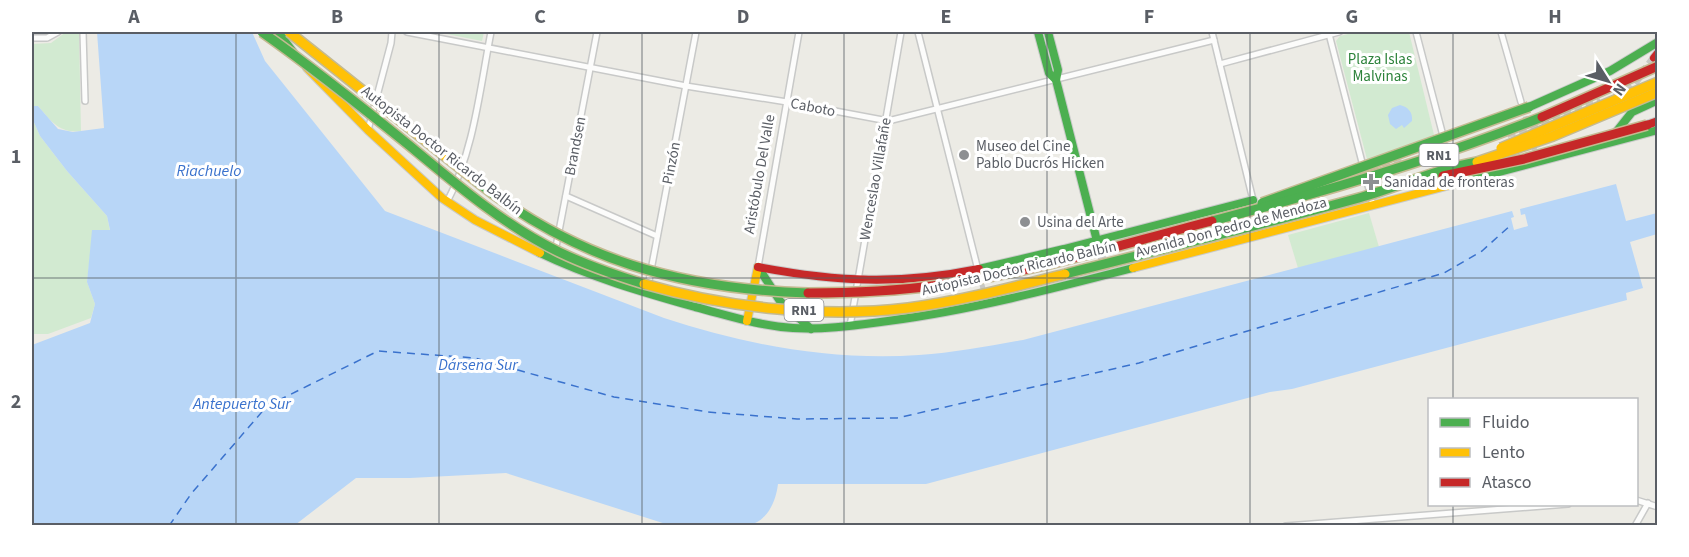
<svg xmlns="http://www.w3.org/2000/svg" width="1689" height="557" viewBox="0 0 1689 557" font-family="'Source Sans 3',sans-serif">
<rect width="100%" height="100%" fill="#ecebe5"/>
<g fill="#d2ead1">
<path d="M 66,32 L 79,32 L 81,131 C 60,134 51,121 38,106 L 32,106 L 32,44 L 51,43 Z"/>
<polygon points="437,32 484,32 482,41"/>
<polygon points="1356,32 1409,32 1435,139 1368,163 1336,41 1340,36"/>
<polygon points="32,118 40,136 67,171 107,216 110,231 93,230 87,282 95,304 91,318 48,334 33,334 32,331"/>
<polygon points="1369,213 1379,247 1298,268 1288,235"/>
</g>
<g fill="#b8d6f7">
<path d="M 97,32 L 252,32 L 265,61 L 385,211 L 664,318 C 746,345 832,361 919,355 C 954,353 988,346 1023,340 L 1512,211 L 1514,217 L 1511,218 L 1514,230 L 1528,226 L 1525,214 L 1521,215 L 1520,209 L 1616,184 L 1626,221 L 1657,213 L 1657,234 L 1630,242 L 1643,288 L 1626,293 L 1627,300 L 1292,389 L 1270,392 L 926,484 L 778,484 C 776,501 768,520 750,525 L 669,525 L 506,473 L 410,478 L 356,478 L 295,525 L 32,525 L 32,345 L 90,323 L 95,304 L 87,282 L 92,230 L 110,230 L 107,216 L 67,171 L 40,136 L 32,118 L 32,106 L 38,106 L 58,129 L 73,132 L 104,128 Z"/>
<path d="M 1400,105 C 1408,107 1413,112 1412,121 L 1404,128 L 1402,125 L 1396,129 L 1390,124 L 1388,115 L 1392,108 Z"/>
</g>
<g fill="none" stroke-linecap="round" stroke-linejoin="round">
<polyline stroke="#3a72cd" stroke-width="1.5" stroke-dasharray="8 6" stroke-linecap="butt" points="169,526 191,494 267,406 378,351 475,358 614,397 708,412 797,419 897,418 1139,363 1444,273 1482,251 1512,224"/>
<g stroke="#c8c8c5" stroke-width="5" stroke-dasharray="5 2.5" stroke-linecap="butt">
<polyline points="1521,102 1537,158"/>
<polyline points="1443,135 1452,170"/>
<polyline points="1255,207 1263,234"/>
<polyline points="980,277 987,304"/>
</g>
<g stroke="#c8c8c5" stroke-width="8" stroke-dasharray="8 4" stroke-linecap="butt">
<polyline points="1615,97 1633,85 1654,58"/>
<polyline points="1507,134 1559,119 1601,102"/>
<polyline points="1325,184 1403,163"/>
<polyline points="1098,245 1107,275"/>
</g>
<defs>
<g id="street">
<polyline points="83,32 85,101"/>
<polyline points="407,32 686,86 787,102 888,121 1214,40"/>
<polyline points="918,32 978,270"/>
<polyline points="1212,32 1253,200"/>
<polyline points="1416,32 1442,132"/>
<polyline points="1501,32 1521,102"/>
<polyline points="1329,34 1373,205"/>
<polyline points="32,38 47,38 58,32"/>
<polyline points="1220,64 1339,32"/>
<polyline points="368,130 391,43 392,32"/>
<polyline points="566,196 657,236"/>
<path d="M 447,202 C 474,151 480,88 491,32"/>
<polyline points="555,252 597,32"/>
<polyline points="758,267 799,32"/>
<polyline points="648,286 696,32"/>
<polyline points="850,326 901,32"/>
<polyline points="1636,500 1658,507"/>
<polyline points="1286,526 1568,504"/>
<polyline points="1635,526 1648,503"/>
</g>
<g id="fast">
<polyline points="278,32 293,52"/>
<polyline points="1038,32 1049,73 1056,80"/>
<polyline points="1048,32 1058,70 1056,80 1097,241"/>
<polyline points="1529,107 1610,71 1658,42"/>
<polyline points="1613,136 1632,112 1658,100"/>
<polyline points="1450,185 1658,130"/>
<path d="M 540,253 C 590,277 642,292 695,307 C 727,315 759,326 793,328 C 824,330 857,325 888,321 C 971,310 1052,289 1133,268"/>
<polyline points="758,267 780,301 811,329"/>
<polyline points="979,269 1064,249 1253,200"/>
</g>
<g id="slow">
<polyline points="307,68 368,130 442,198 475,220 540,253"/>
<polyline points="1133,268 1450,185"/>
<polyline points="747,321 758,267"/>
</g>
<g id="jam">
<polyline points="1654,58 1658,53"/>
<polyline points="1647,125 1658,121"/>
<path d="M 758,267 C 837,282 900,285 979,269"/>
</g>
</defs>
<use href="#street" stroke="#c8c9c8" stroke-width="8"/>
<use href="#fast" stroke="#c9cac9" stroke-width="10"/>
<use href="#slow" stroke="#c9cac9" stroke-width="10"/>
<use href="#jam" stroke="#c9cac9" stroke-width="10"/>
<use href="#street" stroke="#fcfcfb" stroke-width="5"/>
<use href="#fast" stroke="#4caf50" stroke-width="8"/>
<use href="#slow" stroke="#ffc107" stroke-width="8"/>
<use href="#jam" stroke="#c62828" stroke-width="8"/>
<defs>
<g id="fast-bridge">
<path d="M 262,32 C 313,68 362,107 410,146 C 457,185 504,225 559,252 C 586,265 615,275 644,284"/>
<path d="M 475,180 C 575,260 681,289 808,293"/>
<polyline points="1262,203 1529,107"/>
<path d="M 1212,221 C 1324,192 1434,160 1542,117"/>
<path d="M 1065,274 C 1163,249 1261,225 1359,198 C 1398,187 1437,169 1477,162"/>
</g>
<g id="slow-bridge">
<polyline points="289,32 475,180"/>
<polyline points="1501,148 1658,82"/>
<polyline points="1477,162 1553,136 1658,92"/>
<path d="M 644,284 C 727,308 822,318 908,308 C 961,301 1013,287 1065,274"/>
</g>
<g id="jam-bridge">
<polyline points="1542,117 1658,66"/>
<polyline points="1443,176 1524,159 1647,125"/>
<path d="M 808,293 C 852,293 896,291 940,285 C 1032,273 1122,244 1212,221"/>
</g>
</defs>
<use href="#fast-bridge" stroke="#c4ba92" stroke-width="12" stroke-linecap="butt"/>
<use href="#slow-bridge" stroke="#c4ba92" stroke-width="12" stroke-linecap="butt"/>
<use href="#jam-bridge" stroke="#c4ba92" stroke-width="12" stroke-linecap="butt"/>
<use href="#fast-bridge" stroke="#4caf50" stroke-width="9"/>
<use href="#slow-bridge" stroke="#ffc107" stroke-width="9"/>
<use href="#jam-bridge" stroke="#c62828" stroke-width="9"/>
</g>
<path fill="none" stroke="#5a5e65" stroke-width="1.5" stroke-opacity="0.55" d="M 236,32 L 236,526M 439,32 L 439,526M 642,32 L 642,526M 844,32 L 844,526M 1047,32 L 1047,526M 1250,32 L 1250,526M 1453,32 L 1453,400M 32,278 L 1658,278M 1453,504 L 1453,526"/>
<g fill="#8d8f92" stroke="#fff" stroke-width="2">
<circle cx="964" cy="155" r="6"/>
<path d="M1368 173h6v6h6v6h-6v6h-6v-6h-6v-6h6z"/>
<circle cx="1025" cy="222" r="6"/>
</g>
<g text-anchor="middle" stroke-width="6" stroke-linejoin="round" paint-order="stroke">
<g fill="#fff" stroke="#8c8e93" stroke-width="1.5">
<rect x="1419.5" y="144" width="39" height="22" rx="4.5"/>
<rect x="784.5" y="299" width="39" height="22" rx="4.5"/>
</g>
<g font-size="14" font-weight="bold" fill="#5a5e65">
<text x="1439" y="160">RN1</text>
<text x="804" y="315">RN1</text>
</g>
<g font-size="15" fill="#2c823a" stroke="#fff">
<text x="1380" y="64">Plaza Islas<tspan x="1380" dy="17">Malvinas</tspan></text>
</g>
<g font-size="15" fill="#5a5e65" stroke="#fff">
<text transform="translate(813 107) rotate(11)" y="5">Caboto</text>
<text transform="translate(575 146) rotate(-79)" y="5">Brandsen</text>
<text transform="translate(442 150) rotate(38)" y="5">Autopista Doctor Ricardo Balbín</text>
<text transform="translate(671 163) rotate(-79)" y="5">Pinzón</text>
<text transform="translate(759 174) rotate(-80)" y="5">Aristóbulo Del Valle</text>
<text transform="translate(875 179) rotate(-80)" y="5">Wenceslao Villafañe</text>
<text transform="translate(1231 227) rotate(-15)" y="5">Avenida Don Pedro de Mendoza</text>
<text transform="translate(1019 268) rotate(-13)" y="5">Autopista Doctor Ricardo Balbín</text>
</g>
<g font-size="15" fill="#5a5e65" stroke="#fff" text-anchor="start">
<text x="976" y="151">Museo del Cine<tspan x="976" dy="17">Pablo Ducrós Hicken</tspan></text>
<text x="1384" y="187">Sanidad de fronteras</text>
<text x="1037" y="227">Usina del Arte</text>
</g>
<g font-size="16" font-style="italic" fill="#3a72cd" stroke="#fff">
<text x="209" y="176">Riachuelo</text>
<text x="478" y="370">Dársena Sur</text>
<text x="242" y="409">Antepuerto Sur</text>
</g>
</g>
<rect width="1689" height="557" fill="none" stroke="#ffffff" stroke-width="66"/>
<rect x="1428" y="398" width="210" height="108" fill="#ffffff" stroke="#bdbfc1" stroke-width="1.5"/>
<rect x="1440" y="418" width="30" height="9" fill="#4caf50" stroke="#bdbfc1" stroke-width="1.5"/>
<text x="1482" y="428" font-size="18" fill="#5a5e65">Fluido</text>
<rect x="1440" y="448" width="30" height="9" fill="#ffc107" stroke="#bdbfc1" stroke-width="1.5"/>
<text x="1482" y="458" font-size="18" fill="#5a5e65">Lento</text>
<rect x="1440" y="478" width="30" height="9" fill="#c62828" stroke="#bdbfc1" stroke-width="1.5"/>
<text x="1482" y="488" font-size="18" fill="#5a5e65">Atasco</text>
<g transform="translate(1608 81) rotate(127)" stroke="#ffffff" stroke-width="4.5" paint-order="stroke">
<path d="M0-4.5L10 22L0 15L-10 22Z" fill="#5a5e65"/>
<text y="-9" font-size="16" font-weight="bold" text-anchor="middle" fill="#5a5e65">N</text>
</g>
<rect x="33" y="33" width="1623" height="491" fill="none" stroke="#5a5e65" stroke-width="2"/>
<g font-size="20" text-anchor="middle" font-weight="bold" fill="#5a5e65">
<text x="134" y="23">A</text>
<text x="337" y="23">B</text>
<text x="540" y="23">C</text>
<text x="743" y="23">D</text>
<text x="946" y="23">E</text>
<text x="1149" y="23">F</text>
<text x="1352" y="23">G</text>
<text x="1555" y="23">H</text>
<text x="16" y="163">1</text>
<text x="16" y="408">2</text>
</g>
</svg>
